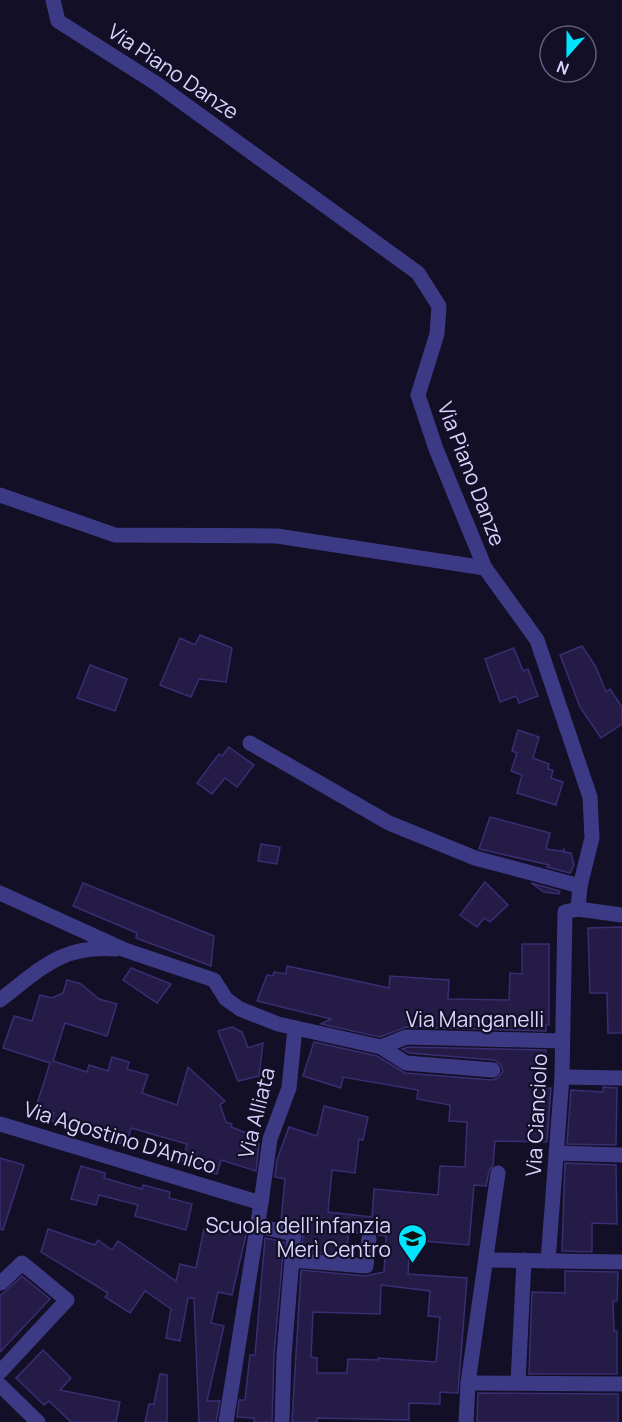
<svg xmlns="http://www.w3.org/2000/svg" width="622" height="1422" viewBox="0 0 622 1422" font-family="Manrope,sans-serif">
<rect width="100%" height="100%" fill="#130f26"/>
<g fill="#241b47" stroke="#3b2d73" stroke-width="1.5" fill-rule="evenodd">
<polygon points="200,635 232,648 226,682 199,679 191,697 160,685 180,638 195,645"/>
<polygon points="582,646 596,667 606,692 610,689 622,707 622,724 601,738 580,707 560,655"/>
<polygon points="514,648 523,671 528,669 538,696 519,703 516,696 500,702 485,659"/>
<polygon points="90,665 127,679 115,711 77,698"/>
<polygon points="518,730 539,737 533,758 549,764 548,769 553,770 551,778 563,782 556,805 517,793 522,775 511,771 517,753 512,751"/>
<polygon points="229,747 254,765 237,787 225,778 212,794 197,783 219,754 222,756"/>
<polygon points="490,817 550,833 546,849 562,851 564,849 564,852 571,853 574,865 570,873 547,867 549,865 479,849"/>
<polygon points="261,844 280,847 277,864 258,861"/>
<polygon points="485,882 508,905 490,922 484,918 477,927 460,915"/>
<polygon points="83,883 214,936 211,966 136,938 137,933 73,906"/>
<polygon points="531,883 560,891 559,894 544,892"/>
<polygon points="622,927 622,1033 608,1033 607,993 590,993 588,928"/>
<polygon points="522,944 549,944 549,1025 546,1025 546,1031 406,1027 380,1037 321,1024 331,1019 257,1001 267,975 273,976 274,972 286,974 287,966 389,988 390,976 449,980 448,999 509,1000 510,973 522,974"/>
<polygon points="131,968 171,984 157,1003 123,980"/>
<polygon points="67,980 81,984 99,999 117,1004 107,1036 65,1023 53,1061 87,1072 89,1065 108,1071 112,1057 129,1062 127,1069 148,1075 142,1093 177,1105 188,1067 225,1101 220,1105 226,1122 232,1124 231,1127 249,1134 259,1144 256,1171 221,1160 217,1174 182,1164 187,1144 131,1128 126,1145 51,1121 54,1113 36,1107 50,1063 3,1048 14,1016 32,1021 40,995 52,998 63,993"/>
<polygon points="232,1027 242,1032 248,1048 263,1043 259,1076 238,1081 218,1031"/>
<path d="M 314,1042 L 377,1056 L 405,1073 L 492,1080 L 498,1078 L 503,1071 L 501,1065 L 494,1060 L 409,1053 L 402,1049 L 408,1047 L 546,1050 L 545,1088 L 551,1088 L 547,1142 L 495,1141 L 493,1165 L 489,1171 L 486,1186 L 474,1185 L 469,1245 L 410,1240 L 408,1274 L 467,1278 L 458,1393 L 440,1392 L 440,1404 L 409,1403 L 409,1420 L 317,1418 L 317,1422 L 292,1422 L 301,1270 L 365,1276 L 384,1272 L 386,1236 L 378,1235 L 371,1228 L 361,1233 L 349,1232 L 346,1255 L 302,1251 L 303,1230 L 297,1225 L 281,1221 L 285,1179 L 275,1177 L 277,1160 L 289,1127 L 317,1136 L 324,1106 L 368,1117 L 363,1140 L 359,1139 L 355,1173 L 332,1170 L 328,1212 L 372,1217 L 374,1189 L 438,1195 L 440,1166 L 465,1167 L 467,1122 L 449,1121 L 450,1105 L 417,1099 L 418,1090 L 343,1077 L 341,1088 L 303,1076 ZM 381,1285 L 430,1291 L 428,1316 L 440,1317 L 436,1362 L 378,1358 L 378,1360 L 348,1359 L 347,1373 L 317,1373 L 317,1358 L 311,1357 L 313,1312 L 380,1314 Z"/>
<polygon points="603,1087 617,1088 616,1145 567,1144 571,1090 603,1092"/>
<polygon points="0,1158 24,1165 3,1230 0,1229"/>
<polygon points="565,1163 616,1165 617,1224 592,1223 592,1252 562,1251"/>
<polygon points="81,1166 105,1173 104,1178 142,1189 143,1185 170,1192 169,1198 192,1204 186,1230 135,1216 138,1205 99,1195 96,1205 71,1199"/>
<polygon points="48,1229 95,1245 98,1240 112,1250 118,1241 176,1281 180,1264 196,1268 204,1229 230,1234 231,1229 247,1231 232,1295 218,1292 211,1323 224,1326 207,1401 220,1401 216,1422 199,1422 194,1298 188,1298 180,1341 166,1338 171,1309 145,1291 130,1313 105,1297 108,1293 41,1252"/>
<polygon points="265,1238 284,1242 274,1354 272,1422 254,1422 254,1418 237,1417 239,1400 245,1400 250,1355 255,1355"/>
<polygon points="565,1271 618,1272 617,1301 613,1301 614,1331 617,1331 617,1374 529,1374 532,1292 565,1293"/>
<polygon points="22,1276 50,1299 0,1352 0,1296"/>
<polygon points="43,1350 71,1378 60,1390 120,1402 116,1422 71,1422 49,1401 44,1405 16,1378"/>
<polygon points="160,1374 167,1375 167,1422 145,1422 149,1404 154,1404"/>
<polygon points="478,1393 618,1394 618,1422 477,1422"/>
</g>
<g fill="none" stroke-linecap="round" stroke-linejoin="round">
<g stroke="#3d3a85" stroke-width="15">
<polyline points="53,0 58,21 157,84 418,273 439,306 437,334 418,395 436,449 485,568 537,640 590,797 592,838 580,886 578,909 622,915"/>
<polyline points="0,495 115,535 277,536 485,568"/>
<polyline points="250,743 389,823 475,858 580,886"/>
<polyline points="0,893 125,950 214,980 226,999 240,1009 278,1024 381,1047 406,1037 562,1041"/>
<path d="M 0,1000 C 42,968 61,945 116,949"/>
<polyline points="381,1047 406,1063 493,1070"/>
<polyline points="562,1077 622,1078"/>
<polyline points="0,1124 261,1203"/>
<polyline points="557,1153 622,1155"/>
<polyline points="257,1226 294,1234 284,1355 282,1422"/>
<polyline points="292,1260 366,1266 369,1238"/>
<polyline points="487,1260 622,1262"/>
<polyline points="548,1261 562,1077 565,912 578,909"/>
<polyline points="0,1372 67,1300 22,1263 1,1283"/>
<polyline points="468,1383 622,1384"/>
<polyline points="518,1383 524,1260"/>
<polyline points="0,1385 38,1422"/>
<polyline points="226,1422 261,1203 270,1139 289,1088 295,1028"/>
<polyline points="466,1422 468,1383 498,1173"/>
</g>
</g>
<defs>
<symbol id="school-pin" viewBox="-11 -11 22 30"><path d="M0 17L-7.5 6A9.5 9.5 0 1 1 7.5 6Z" fill="#00e5ff" stroke="#130f26"/><path d="M0-5L7-2L0 1L-7-2ZM-4 1L0 2.5L4 1V4Q0 6-4 4Z" fill="#111"/></symbol>
</defs>
<g fill-rule="evenodd">
<use href="#school-pin" x="396" y="1222" width="33" height="45"/>
</g>
<g text-anchor="middle" stroke-width="4.5" stroke-linejoin="round" paint-order="stroke">
<g font-size="21" fill="#d9d4ff" stroke="#130f26">
<text transform="translate(173 72) rotate(34)" y="7">Via Piano Danze</text>
<text transform="translate(471 474) rotate(69)" y="7">Via Piano Danze</text>
<text x="475" y="1027">Via Manganelli</text>
<text transform="translate(257 1113) rotate(-76)" y="7">Via Alliata</text>
<text transform="translate(537 1115) rotate(-87)" y="7">Via Cianciolo</text>
<text transform="translate(120 1138) rotate(17)" y="7">Via Agostino D'Amico</text>
</g>
<g font-size="21" fill="#d9d4ff" stroke="#130f26" text-anchor="end">
<text x="391" y="1233">Scuola dell'infanzia<tspan x="391" dy="24">Merì Centro</tspan></text>
</g>
</g>
<g transform="translate(568 54) rotate(201)"><circle r="28" fill="#130f26" stroke="#625e7d" stroke-width="1.5"/>
<path d="M0-4.5L10 22L0 15L-10 22Z" fill="#00e5ff"/>
<text y="-9" font-size="16" font-weight="bold" text-anchor="middle" fill="#d9d4ff">N</text>
</g>
</svg>
